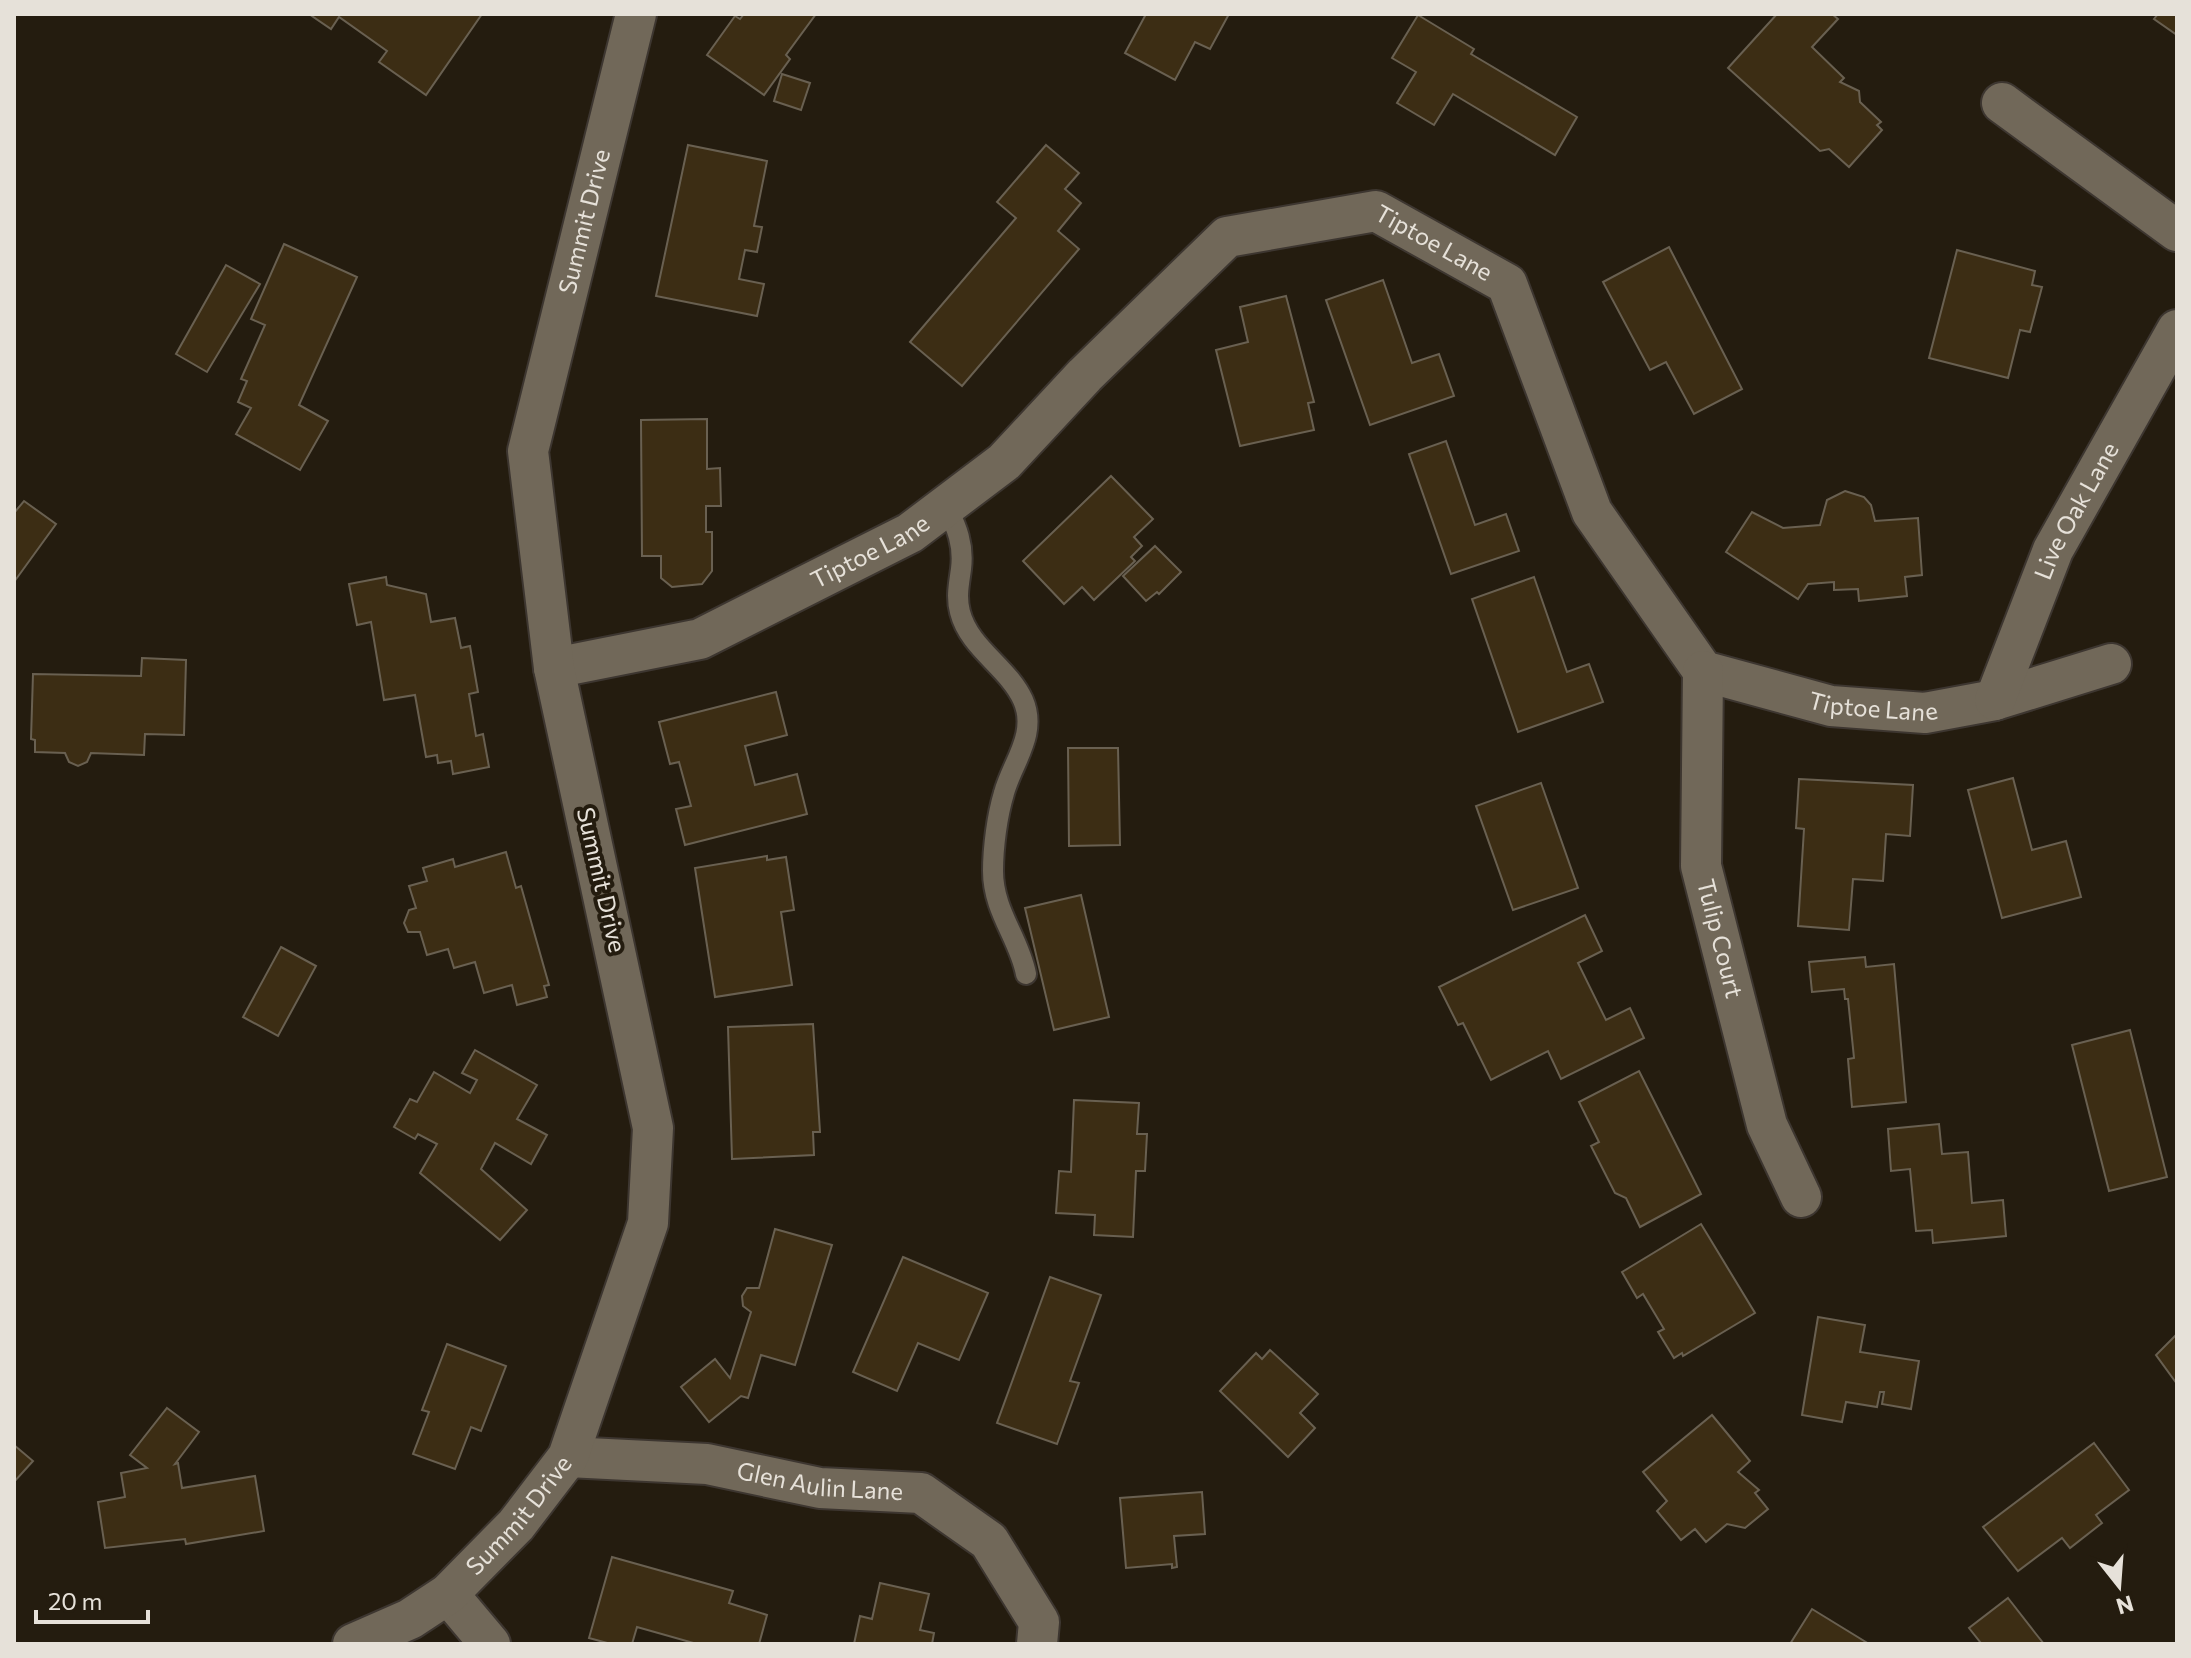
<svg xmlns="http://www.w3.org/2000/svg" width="2191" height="1658" viewBox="0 0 2191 1658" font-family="Commissioner,sans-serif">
<rect width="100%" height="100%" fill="#241c0f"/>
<g fill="#3c2d14" stroke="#696051" stroke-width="2">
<polygon points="309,14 482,14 426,95 379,62 387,51 339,17 331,29"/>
<polygon points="744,14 816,14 786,55 790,59 764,95 707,55 735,16 740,19"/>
<polygon points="1146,14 1229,14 1210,49 1195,42 1175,80 1125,53"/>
<polygon points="1777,14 1832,14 1838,19 1812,47 1844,78 1840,82 1859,91 1860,102 1881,122 1877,125 1882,130 1849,167 1829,149 1820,151 1728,68"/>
<polygon points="2158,14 2177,14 2177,35 2154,19"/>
<polygon points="1418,15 1474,49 1471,54 1577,117 1555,155 1453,94 1434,125 1397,103 1416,72 1392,58"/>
<polygon points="782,74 810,83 801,110 774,101"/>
<polygon points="688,145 767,161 754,226 762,227 757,252 745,250 739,279 764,284 757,316 656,296"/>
<polygon points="1046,145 1079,173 1065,189 1081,203 1058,231 1079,249 962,386 910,342 1016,218 997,202"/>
<polygon points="284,244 357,277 299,405 328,421 300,470 236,434 251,408 238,402 247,381 241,379 265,325 251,319"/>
<polygon points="1669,247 1742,389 1694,414 1666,362 1650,370 1603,282"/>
<polygon points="1957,250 2035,271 2032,285 2042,287 2030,332 2020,330 2008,378 1929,358"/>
<polygon points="226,265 260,284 207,372 176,354"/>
<polygon points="1383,280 1412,363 1439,354 1454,396 1370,425 1326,300"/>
<polygon points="1286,296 1314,402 1308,403 1314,430 1240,446 1216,350 1248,342 1240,307"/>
<polygon points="707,419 707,469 720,468 721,506 706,506 706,532 712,532 712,571 702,584 672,587 661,578 661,556 642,556 641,420"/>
<polygon points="1446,441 1475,525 1506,514 1519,551 1451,574 1409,454"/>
<polygon points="1111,476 1153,519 1134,537 1142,546 1131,557 1135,561 1094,600 1082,587 1064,604 1023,561"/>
<polygon points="1845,491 1864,497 1871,505 1875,521 1918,518 1922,575 1905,577 1907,596 1859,601 1858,589 1834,590 1834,582 1808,584 1798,599 1726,552 1752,512 1783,528 1820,525 1827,500"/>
<polygon points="24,501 56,524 14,582 14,513"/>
<polygon points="1155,546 1181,572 1159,594 1157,592 1146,601 1123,576"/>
<polygon points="386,577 387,585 426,594 431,622 455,618 461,648 470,646 478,692 469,694 476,736 483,734 489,767 453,774 451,761 438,763 437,755 426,757 415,695 384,700 371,622 357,625 349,584"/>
<polygon points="1534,577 1567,672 1589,664 1603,702 1518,732 1472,599"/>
<polygon points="142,658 186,660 184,735 145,734 144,755 91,753 87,762 78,766 69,762 65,753 35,752 35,740 31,739 33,674 141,676"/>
<polygon points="776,692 787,735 745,746 755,785 797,774 807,814 685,845 676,809 691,806 679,762 670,764 659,722"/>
<polygon points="1068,748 1118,748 1120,845 1069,846"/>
<polygon points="2013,778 2032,850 2066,841 2081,897 2002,918 1968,790"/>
<polygon points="1799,779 1913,785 1910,836 1886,834 1883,881 1853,879 1849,930 1798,926 1804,829 1796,828"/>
<polygon points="1541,783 1578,888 1513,910 1476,806"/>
<polygon points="506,852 516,888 521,886 549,985 544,986 547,997 517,1005 512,985 484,993 475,962 454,968 448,949 427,955 420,932 408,932 404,923 409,910 416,908 409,886 427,881 423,868 453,859 455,867"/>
<polygon points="767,856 767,860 786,857 794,910 781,912 792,985 715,997 695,868"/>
<polygon points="1081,895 1109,1017 1054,1030 1025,908"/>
<polygon points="1585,915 1602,951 1578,963 1606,1020 1630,1008 1644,1038 1561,1079 1548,1051 1491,1080 1463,1023 1458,1025 1439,987"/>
<polygon points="281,947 316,966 278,1036 243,1017"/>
<polygon points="1865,957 1866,967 1894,964 1906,1102 1852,1107 1848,1059 1854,1058 1848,999 1845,999 1844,989 1812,992 1809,962"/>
<polygon points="813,1024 820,1132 813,1132 814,1155 732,1159 728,1027"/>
<polygon points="2130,1030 2167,1177 2109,1191 2072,1045"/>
<polygon points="475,1050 537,1085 517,1119 547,1135 531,1164 495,1143 481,1169 527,1210 500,1240 420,1173 437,1144 418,1134 415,1139 394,1127 410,1099 417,1102 434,1072 470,1093 477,1080 462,1073"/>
<polygon points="1639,1071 1701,1194 1640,1227 1626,1198 1615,1193 1591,1146 1599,1142 1579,1102"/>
<polygon points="1074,1100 1139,1103 1137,1134 1147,1134 1145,1171 1136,1171 1133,1237 1094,1235 1095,1215 1056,1213 1059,1171 1071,1172"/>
<polygon points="1939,1124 1942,1154 1968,1152 1972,1203 2003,1200 2006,1236 1933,1243 1932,1230 1916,1231 1910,1169 1891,1171 1888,1129"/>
<polygon points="1701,1224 1755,1313 1683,1356 1682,1353 1674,1358 1658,1332 1664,1329 1643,1294 1637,1298 1622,1272"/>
<polygon points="775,1229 832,1245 795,1365 761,1355 748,1398 741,1396 709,1422 681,1387 715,1359 730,1378 751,1312 743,1306 742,1296 747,1288 759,1288"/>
<polygon points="903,1257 988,1293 959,1360 918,1343 897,1391 853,1372"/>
<polygon points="1050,1277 1101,1295 1070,1381 1079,1383 1057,1444 997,1423"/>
<polygon points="1818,1317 1865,1325 1860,1352 1919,1361 1911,1409 1882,1404 1884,1392 1880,1392 1877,1407 1846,1402 1842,1422 1802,1415"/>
<polygon points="2177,1334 2177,1384 2156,1355"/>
<polygon points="447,1344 506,1366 481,1431 471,1427 455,1469 413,1454 429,1412 422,1410"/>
<polygon points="1270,1350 1318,1394 1300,1413 1315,1428 1288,1457 1220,1391 1256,1353 1262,1359"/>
<polygon points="167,1408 199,1432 175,1464 178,1463 182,1488 255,1476 264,1531 186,1544 185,1539 105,1548 98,1502 125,1497 121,1473 147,1468 130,1455"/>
<polygon points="1712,1415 1750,1461 1738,1472 1759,1490 1755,1493 1768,1509 1745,1528 1727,1524 1706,1542 1695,1529 1681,1540 1657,1511 1667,1501 1643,1472"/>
<polygon points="2094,1443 2129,1490 2096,1515 2102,1523 2070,1548 2062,1538 2018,1571 1983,1527"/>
<polygon points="14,1445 33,1461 14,1482"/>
<polygon points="1202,1492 1205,1534 1174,1536 1177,1567 1172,1568 1172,1564 1126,1568 1120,1498"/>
<polygon points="612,1557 733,1591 729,1603 767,1615 759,1644 697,1644 637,1627 632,1644 611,1644 589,1638"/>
<polygon points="880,1583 929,1594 920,1630 934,1633 932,1644 854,1644 860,1616 872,1619"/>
<polygon points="2008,1598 2036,1634 2044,1644 1978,1644 1980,1642 1969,1628"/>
<polygon points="1812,1609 1869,1644 1790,1644"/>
</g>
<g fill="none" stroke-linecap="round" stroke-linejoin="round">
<defs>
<path id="service" d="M 946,506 C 957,527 964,545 961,569 C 959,584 956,597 960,612 C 969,648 1008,667 1023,700 C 1038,734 1012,763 1004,793 C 997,816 993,848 993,871 C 993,911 1019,938 1026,974"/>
<g id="minor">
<polyline points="2002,103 2177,231"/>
<path id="s1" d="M 554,668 L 700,639 L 910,533 L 1004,462 L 1085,375 L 1227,237 L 1376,211 L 1507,284 L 1592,512 L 1703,671 L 1831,706 L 1925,713 L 1995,700 L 2111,664"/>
<path id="s2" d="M 1703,671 L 1701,866 L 1767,1125 L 1801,1197"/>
<path id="s3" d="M 1995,700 L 2053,550 L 2177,330"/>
<path id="s4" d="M 568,1457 L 707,1464 L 820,1488 L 921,1493 L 989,1541 L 1039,1622 L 1037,1644"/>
<polyline points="448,1594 490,1644"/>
<path id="s5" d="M 353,1644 L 410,1619 L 448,1594 L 516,1525 L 568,1457 L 648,1223 L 653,1128 L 554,668 L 528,451 L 636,14"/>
</g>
</defs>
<use href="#service" stroke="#3d3630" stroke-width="24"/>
<use href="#minor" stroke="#3d3630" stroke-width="44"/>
<use href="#service" stroke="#716859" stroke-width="20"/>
<use href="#minor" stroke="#716859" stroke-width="40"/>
</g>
<g text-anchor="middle" stroke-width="8" stroke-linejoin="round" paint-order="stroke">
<g font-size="24" fill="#e6e1d9" stroke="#241c0f">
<text dy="8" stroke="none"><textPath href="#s5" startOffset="1558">Summit Drive</textPath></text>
<text dy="8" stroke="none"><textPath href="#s1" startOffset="1036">Tiptoe Lane</textPath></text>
<text dy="8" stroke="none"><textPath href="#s3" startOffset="206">Live Oak Lane</textPath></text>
<text dy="8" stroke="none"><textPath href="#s1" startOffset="340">Tiptoe Lane</textPath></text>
<text dy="8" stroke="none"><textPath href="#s1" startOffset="1732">Tiptoe Lane</textPath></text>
<text transform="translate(601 880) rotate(77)" y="8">Summit Drive</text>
<text dy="8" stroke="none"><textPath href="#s2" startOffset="270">Tulip Court</textPath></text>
<text dy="8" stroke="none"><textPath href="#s4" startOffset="254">Glen Aulin Lane</textPath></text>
<text dy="8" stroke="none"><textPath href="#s5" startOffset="214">Summit Drive</textPath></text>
</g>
</g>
<rect width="2191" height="1658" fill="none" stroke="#e6e1d9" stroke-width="32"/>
<g transform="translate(2119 1586) rotate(163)" stroke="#241c0f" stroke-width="6" paint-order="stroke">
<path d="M0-6L14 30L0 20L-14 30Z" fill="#e6e1d9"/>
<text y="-12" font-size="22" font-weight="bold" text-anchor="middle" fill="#e6e1d9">N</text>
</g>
<path d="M36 1610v12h112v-12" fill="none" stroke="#e6e1d9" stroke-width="4"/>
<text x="48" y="1610" font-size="24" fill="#e6e1d9" stroke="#241c0f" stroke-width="6" paint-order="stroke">20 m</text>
</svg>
